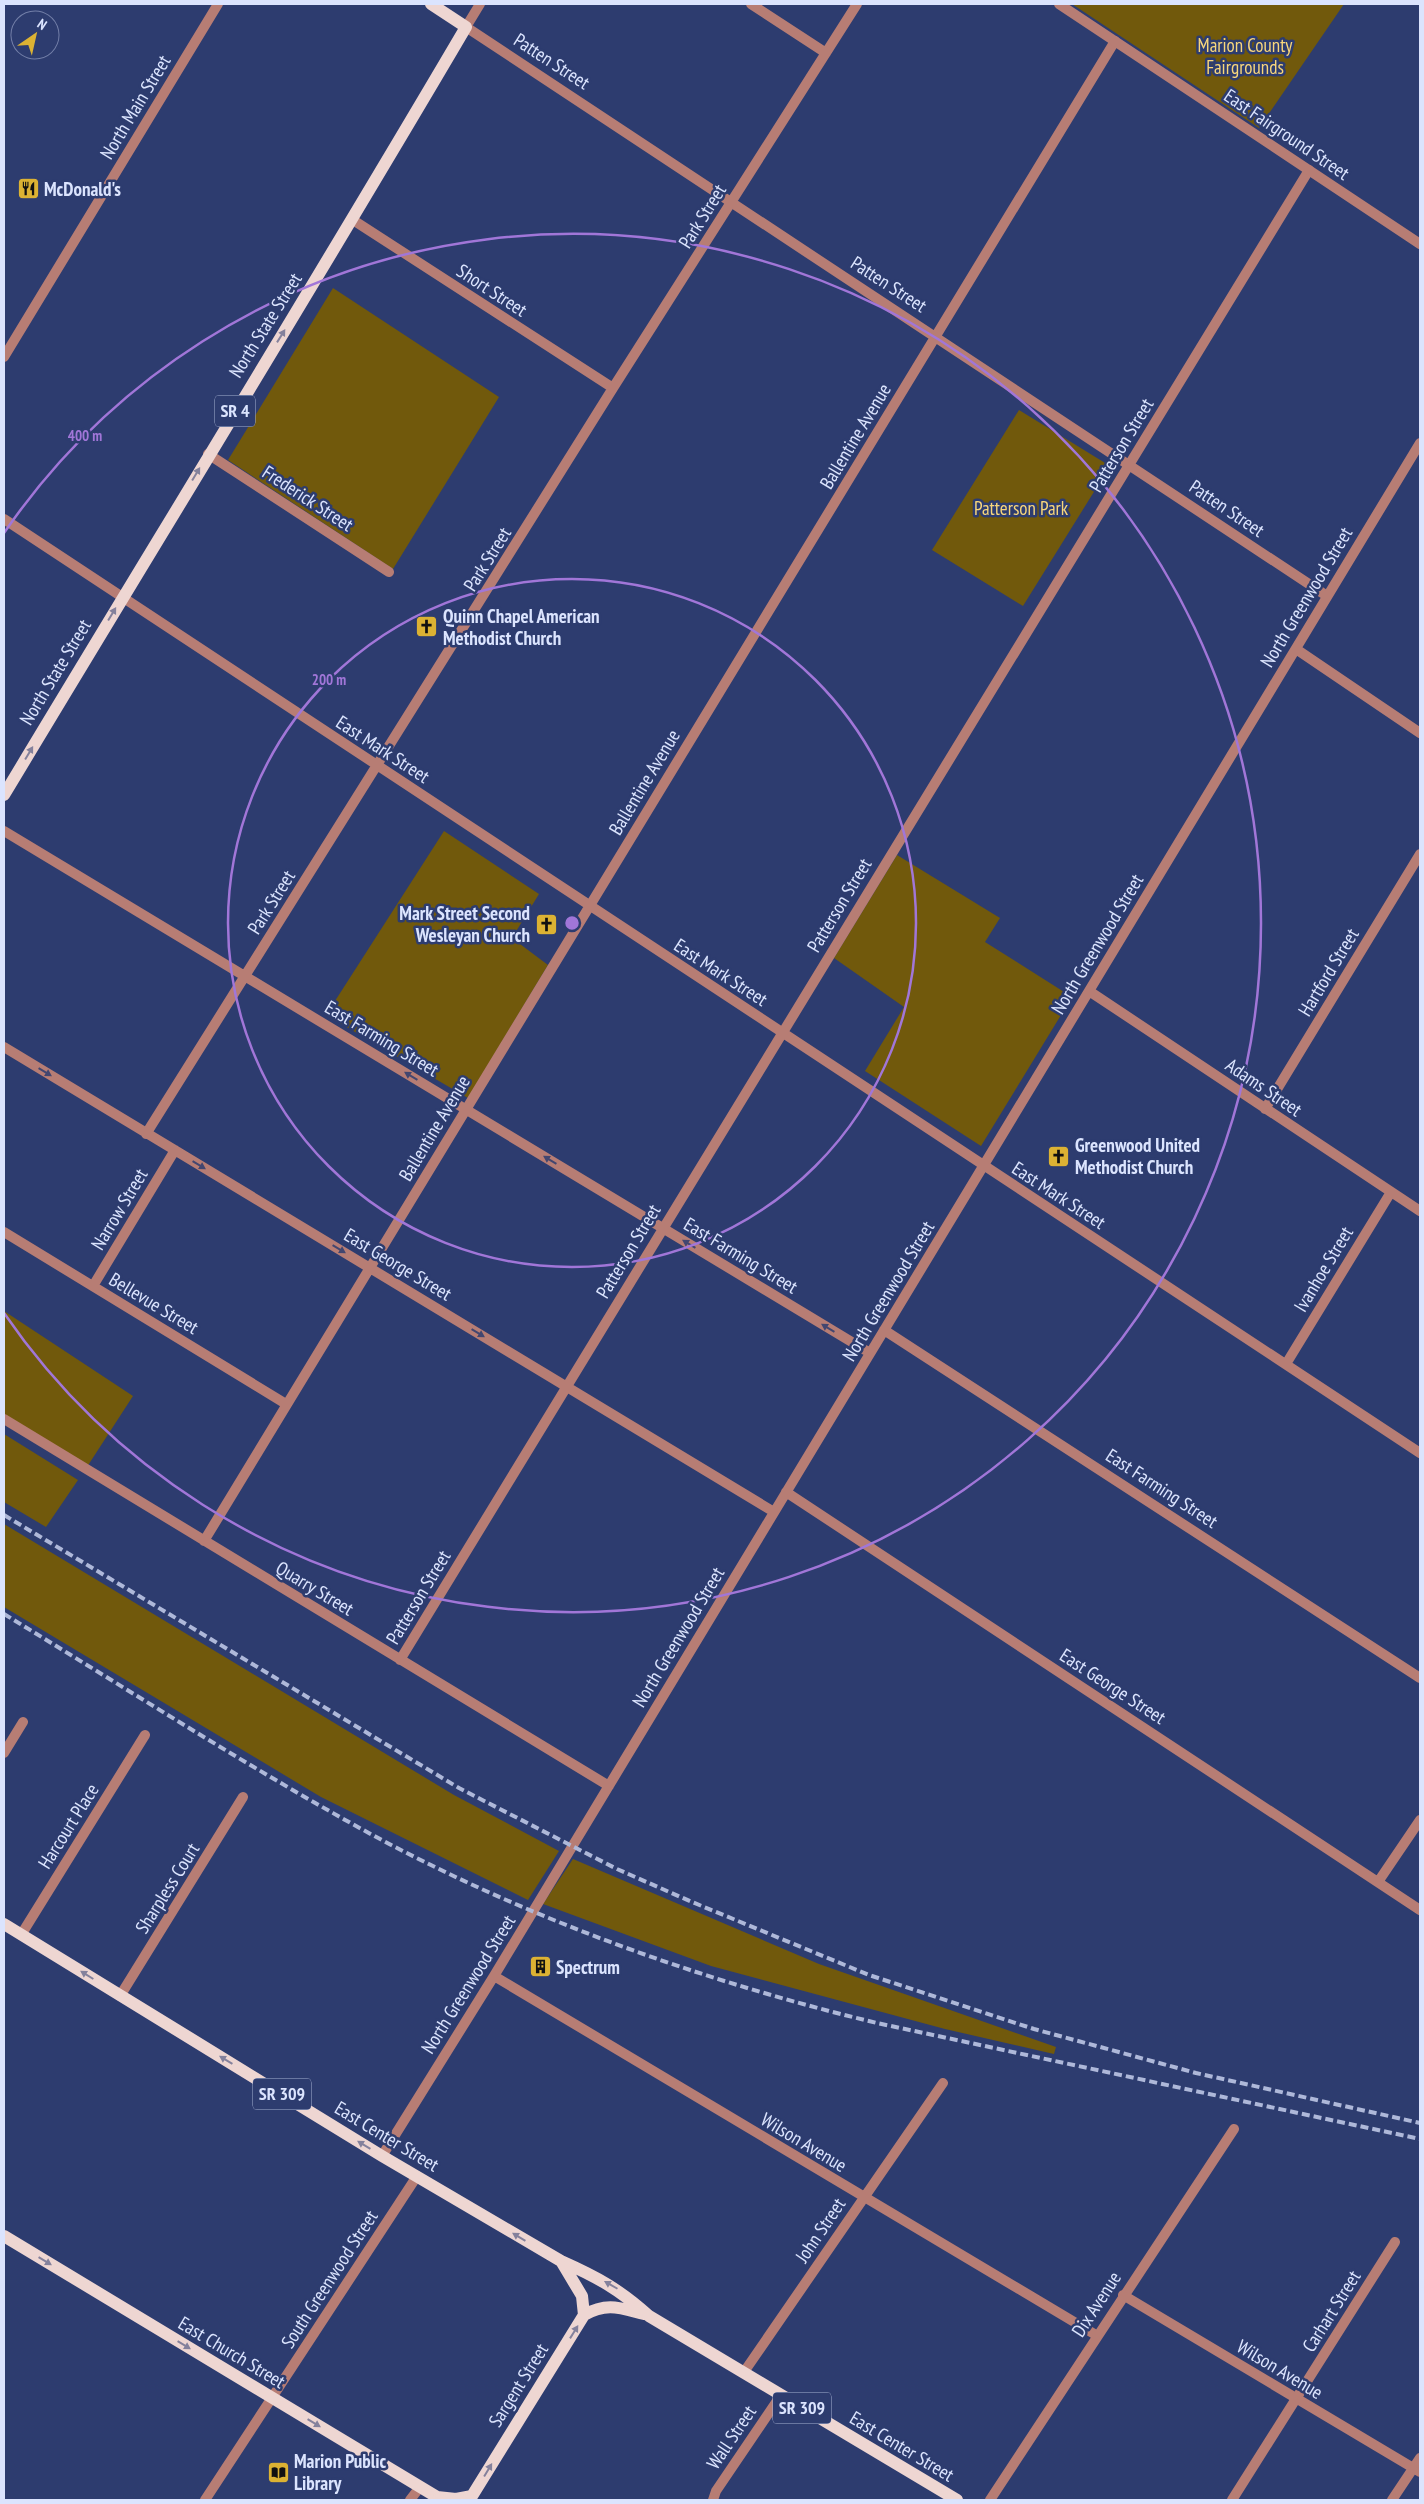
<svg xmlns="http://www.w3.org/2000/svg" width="1424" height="2504" font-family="'PT Sans Narrow',sans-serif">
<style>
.green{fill:#71590c}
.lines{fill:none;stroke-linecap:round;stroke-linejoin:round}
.minor{stroke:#b77d74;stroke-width:10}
.tertiary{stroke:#b77d74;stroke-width:10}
.primary{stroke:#eed6d2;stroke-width:12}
.rail{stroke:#aeb8d9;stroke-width:4;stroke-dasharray:8 4;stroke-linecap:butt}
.oneway{fill:#84819c}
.oneway2{fill:#424670}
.ring{fill:none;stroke:#a176d8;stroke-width:2.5}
.labels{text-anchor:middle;stroke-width:5;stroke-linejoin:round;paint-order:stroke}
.shield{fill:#2d3c6f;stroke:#a7b2d3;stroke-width:1}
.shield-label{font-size:18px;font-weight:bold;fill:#dbe4fe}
.park-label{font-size:19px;fill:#f8d67b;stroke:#2d3c6f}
.street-label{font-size:19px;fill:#dbe4fe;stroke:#2d3c6f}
.poi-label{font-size:19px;font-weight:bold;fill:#dbe4fe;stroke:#2d3c6f;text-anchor:start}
.centre{fill:#a176d8;stroke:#2d3c6f;stroke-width:2.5}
.ring-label{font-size:15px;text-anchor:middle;font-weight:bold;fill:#a176d8;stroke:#2d3c6f;stroke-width:5;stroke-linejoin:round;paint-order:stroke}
</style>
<rect width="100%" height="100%" fill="#2d3c6f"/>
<path class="green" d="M1072 4H1344L1259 128Z
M333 288 499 397 393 569 228 460Z
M1019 410 1110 466 1023 606 932 550Z
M444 831 539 894 512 938 548 965 468 1098 326 1015Z
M897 855 1000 918 985 942 1072 997 981 1146 865 1071 904 1007 834 958Z
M4 1311 133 1396 85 1470 4 1419Z
M4 1434 78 1480 46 1527 4 1502Z
M4 1524 454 1795 559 1851 528 1900 321 1797 4 1607Z
M573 1859 819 1964 1056 2047 1054 2054 945 2029 711 1966 543 1904Z"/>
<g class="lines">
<path class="minor" d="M480 4 466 27 1327 596
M751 4 826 53
M353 220 613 388
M208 454 389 572
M4 519 1420 1453
M1296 649 1420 733
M4 831 870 1353
M1089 991 1420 1211
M4 1047 774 1512
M1265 1109 1420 854
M146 1134 613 388 857 4
M4 1232 286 1404
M93 1286 175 1150
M884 1330 1420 1678
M1286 1364 1391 1192
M4 1419 609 1786
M786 1492 1420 1910
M204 1541 1115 41
M400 1660 1309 170
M4 1753 23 1722
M1378 1882 1420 1820
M21 1935 145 1735
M494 1976 1096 2335
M120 1996 243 1797
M382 2156 494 1976 1420 443
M1123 2295 1420 2472
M744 2372 943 2083
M205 2500 417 2176
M410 2500 420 2487
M713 2500 716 2491 781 2395
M990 2500 1234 2129
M1232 2500 1395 2242
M1392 2500 1420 2458"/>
<path class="tertiary" d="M1059 4 1420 244
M4 357 218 4"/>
<path class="primary" d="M4 795C158 539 315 284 466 27L431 4
M4 1924 382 2156 561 2261C597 2277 619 2289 649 2316L957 2500
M4 2236 437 2497 456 2499 472 2496 584 2315 582 2296 561 2261
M584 2315C607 2302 620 2308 644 2314"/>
<path class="rail" d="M4 1515 459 1788 617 1869 692 1902 869 1975 1034 2029 1196 2073 1420 2123
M4 1614C124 1687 243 1764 367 1832 525 1918 702 1981 877 2023L1420 2139"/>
</g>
<defs><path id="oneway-solid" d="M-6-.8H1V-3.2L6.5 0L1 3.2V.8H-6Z" transform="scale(1.25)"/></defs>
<g class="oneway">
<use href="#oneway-solid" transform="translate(281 336) rotate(-58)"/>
<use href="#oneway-solid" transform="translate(196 474) rotate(-59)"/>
<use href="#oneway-solid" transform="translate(112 614) rotate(-59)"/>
<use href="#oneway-solid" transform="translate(29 753) rotate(-59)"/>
<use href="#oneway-solid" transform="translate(87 1975) rotate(-148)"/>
<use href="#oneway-solid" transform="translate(226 2060) rotate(-149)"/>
<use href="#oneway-solid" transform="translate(364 2145) rotate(-149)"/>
<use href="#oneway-solid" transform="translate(519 2237) rotate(-149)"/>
<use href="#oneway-solid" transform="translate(45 2261) rotate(31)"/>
<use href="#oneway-solid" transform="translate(611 2285) rotate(-150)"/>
<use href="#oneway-solid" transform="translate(574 2332) rotate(-58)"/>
<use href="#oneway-solid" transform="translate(184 2345) rotate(31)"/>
<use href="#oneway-solid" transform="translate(314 2423) rotate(31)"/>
<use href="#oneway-solid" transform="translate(488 2470) rotate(-59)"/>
</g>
<g class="oneway2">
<use href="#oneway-solid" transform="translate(45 1072) rotate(31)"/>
<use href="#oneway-solid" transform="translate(411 1076) rotate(-149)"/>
<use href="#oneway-solid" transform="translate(550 1160) rotate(-149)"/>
<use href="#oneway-solid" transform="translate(199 1165) rotate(31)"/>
<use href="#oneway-solid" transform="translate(689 1244) rotate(-149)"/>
<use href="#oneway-solid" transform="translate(339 1249) rotate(31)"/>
<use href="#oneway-solid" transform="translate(828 1328) rotate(-149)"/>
<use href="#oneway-solid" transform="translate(478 1333) rotate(31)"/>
</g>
<g class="ring">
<circle cx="572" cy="923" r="344"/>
<path d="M4 533A689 689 0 1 1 4 1313"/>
</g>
<defs>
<symbol id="restaurant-square" viewBox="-11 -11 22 22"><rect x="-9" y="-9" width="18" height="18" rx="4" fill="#dcb233" stroke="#2d3c6f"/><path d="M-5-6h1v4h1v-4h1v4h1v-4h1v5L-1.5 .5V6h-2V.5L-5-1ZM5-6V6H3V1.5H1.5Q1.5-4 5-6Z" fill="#111"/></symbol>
<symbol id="church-square" viewBox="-11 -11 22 22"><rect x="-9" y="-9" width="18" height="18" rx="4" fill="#dcb233" stroke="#2d3c6f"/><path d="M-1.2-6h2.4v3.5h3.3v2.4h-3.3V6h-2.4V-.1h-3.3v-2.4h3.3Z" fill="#111"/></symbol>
<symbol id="building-square" viewBox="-11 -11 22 22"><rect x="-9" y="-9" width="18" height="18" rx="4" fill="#dcb233" stroke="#2d3c6f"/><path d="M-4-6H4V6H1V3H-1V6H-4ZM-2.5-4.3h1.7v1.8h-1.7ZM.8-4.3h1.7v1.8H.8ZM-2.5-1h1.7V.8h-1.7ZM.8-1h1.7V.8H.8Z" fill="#111"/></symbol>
<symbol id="library-square" viewBox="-11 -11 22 22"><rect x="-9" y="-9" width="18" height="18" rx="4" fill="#dcb233" stroke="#2d3c6f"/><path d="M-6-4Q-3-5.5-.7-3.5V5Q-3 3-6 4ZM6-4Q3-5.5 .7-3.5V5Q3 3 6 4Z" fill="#111"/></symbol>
</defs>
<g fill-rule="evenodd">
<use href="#restaurant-square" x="16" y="176" width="25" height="25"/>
<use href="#church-square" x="414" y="614" width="25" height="25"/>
<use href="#church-square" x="534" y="912" width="25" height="25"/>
<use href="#church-square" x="1046" y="1144" width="25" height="25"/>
<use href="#building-square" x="528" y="1954" width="25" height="25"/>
<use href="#library-square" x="266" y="2460" width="25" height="25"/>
</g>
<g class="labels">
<g class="shield">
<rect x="215" y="395.5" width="40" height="31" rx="4"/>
<rect x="253" y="2078.5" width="58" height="31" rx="4"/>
<rect x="773" y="2392.5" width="58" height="31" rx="4"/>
</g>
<g class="shield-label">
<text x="235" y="417">SR 4</text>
<text x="282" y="2100">SR 309</text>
<text x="802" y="2414">SR 309</text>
</g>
<g class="park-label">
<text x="1245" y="52">Marion County<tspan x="1245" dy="22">Fairgrounds</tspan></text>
<text x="1021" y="515">Patterson Park</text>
</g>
<g class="street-label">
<text transform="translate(552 61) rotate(33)" y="7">Patten Street</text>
<text transform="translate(135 107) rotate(-59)" y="7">North Main Street</text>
<text transform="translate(1287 134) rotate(34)" y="7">East Fairground Street</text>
<text transform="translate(702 216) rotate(-58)" y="7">Park Street</text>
<text transform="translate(889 284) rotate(33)" y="7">Patten Street</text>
<text transform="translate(492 290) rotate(33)" y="7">Short Street</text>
<text transform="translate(265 325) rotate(-58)" y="7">North State Street</text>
<text transform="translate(855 436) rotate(-59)" y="7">Ballentine Avenue</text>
<text transform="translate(1121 445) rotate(-59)" y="7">Patterson Street</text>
<text transform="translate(308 498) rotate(33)" y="7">Frederick Street</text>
<text transform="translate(1227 508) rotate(34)" y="7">Patten Street</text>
<text transform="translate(487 559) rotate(-58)" y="7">Park Street</text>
<text transform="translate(1306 597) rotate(-59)" y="7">North Greenwood Street</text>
<text transform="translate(55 672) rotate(-59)" y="7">North State Street</text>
<text transform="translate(383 749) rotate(33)" y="7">East Mark Street</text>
<text transform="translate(644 782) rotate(-59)" y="7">Ballentine Avenue</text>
<text transform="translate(271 902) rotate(-58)" y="7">Park Street</text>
<text transform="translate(839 905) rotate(-59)" y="7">Patterson Street</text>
<text transform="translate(1097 944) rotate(-59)" y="7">North Greenwood Street</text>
<text transform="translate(721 972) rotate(33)" y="7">East Mark Street</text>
<text transform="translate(1328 972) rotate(-59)" y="7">Hartford Street</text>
<text transform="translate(382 1038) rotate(31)" y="7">East Farming Street</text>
<text transform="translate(1264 1087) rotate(34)" y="7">Adams Street</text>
<text transform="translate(434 1128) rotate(-59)" y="7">Ballentine Avenue</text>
<text transform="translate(1059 1195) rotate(33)" y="7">East Mark Street</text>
<text transform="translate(119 1209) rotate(-59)" y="7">Narrow Street</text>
<text transform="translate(628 1251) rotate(-59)" y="7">Patterson Street</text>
<text transform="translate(741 1255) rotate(31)" y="7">East Farming Street</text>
<text transform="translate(398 1264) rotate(31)" y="7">East George Street</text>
<text transform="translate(1323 1269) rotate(-59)" y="7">Ivanhoe Street</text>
<text transform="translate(888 1291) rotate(-59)" y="7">North Greenwood Street</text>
<text transform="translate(154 1303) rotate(31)" y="7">Bellevue Street</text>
<text transform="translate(1162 1488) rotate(33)" y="7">East Farming Street</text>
<text transform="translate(315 1588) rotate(31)" y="7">Quarry Street</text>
<text transform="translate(418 1597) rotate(-59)" y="7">Patterson Street</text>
<text transform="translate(678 1637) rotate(-59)" y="7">North Greenwood Street</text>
<text transform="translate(1113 1686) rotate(33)" y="7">East George Street</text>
<text transform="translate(68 1826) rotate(-58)" y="7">Harcourt Place</text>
<text transform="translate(167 1888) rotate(-58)" y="7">Sharpless Court</text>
<text transform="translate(468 1984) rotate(-58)" y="7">North Greenwood Street</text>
<text transform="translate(387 2136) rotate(31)" y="7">East Center Street</text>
<text transform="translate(804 2142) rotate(31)" y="7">Wilson Avenue</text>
<text transform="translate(820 2230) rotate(-56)" y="7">John Street</text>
<text transform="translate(329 2279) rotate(-57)" y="7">South Greenwood Street</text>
<text transform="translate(1096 2304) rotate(-57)" y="7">Dix Avenue</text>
<text transform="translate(1331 2311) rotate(-58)" y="7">Carhart Street</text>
<text transform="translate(232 2352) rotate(31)" y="7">East Church Street</text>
<text transform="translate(1280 2369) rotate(31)" y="7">Wilson Avenue</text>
<text transform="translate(518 2385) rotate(-58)" y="7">Sargent Street</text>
<text transform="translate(731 2437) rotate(-56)" y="7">Wall Street</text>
<text transform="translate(902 2446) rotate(31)" y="7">East Center Street</text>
</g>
<g class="poi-label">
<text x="44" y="196">McDonald's</text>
<text x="443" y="623">Quinn Chapel American<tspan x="443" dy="22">Methodist Church</tspan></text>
<text x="530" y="920" text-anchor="end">Mark Street Second<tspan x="530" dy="22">Wesleyan Church</tspan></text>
<text x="1075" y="1152">Greenwood United<tspan x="1075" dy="22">Methodist Church</tspan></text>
<text x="556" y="1974">Spectrum</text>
<text x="294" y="2468">Marion Public<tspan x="294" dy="22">Library</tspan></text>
</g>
</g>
<circle cx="572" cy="923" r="8" class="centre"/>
<g class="ring-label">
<text x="85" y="441">400 m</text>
<text x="329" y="685">200 m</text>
</g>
<rect width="1424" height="2504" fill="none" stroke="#dbe4fe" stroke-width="10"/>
<g transform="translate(35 35) rotate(34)"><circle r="24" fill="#2d3c6f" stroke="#737fa8"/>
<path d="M0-4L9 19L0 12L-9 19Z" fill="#dcb233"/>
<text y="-8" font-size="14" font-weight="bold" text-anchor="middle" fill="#dbe4fe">N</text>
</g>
</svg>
